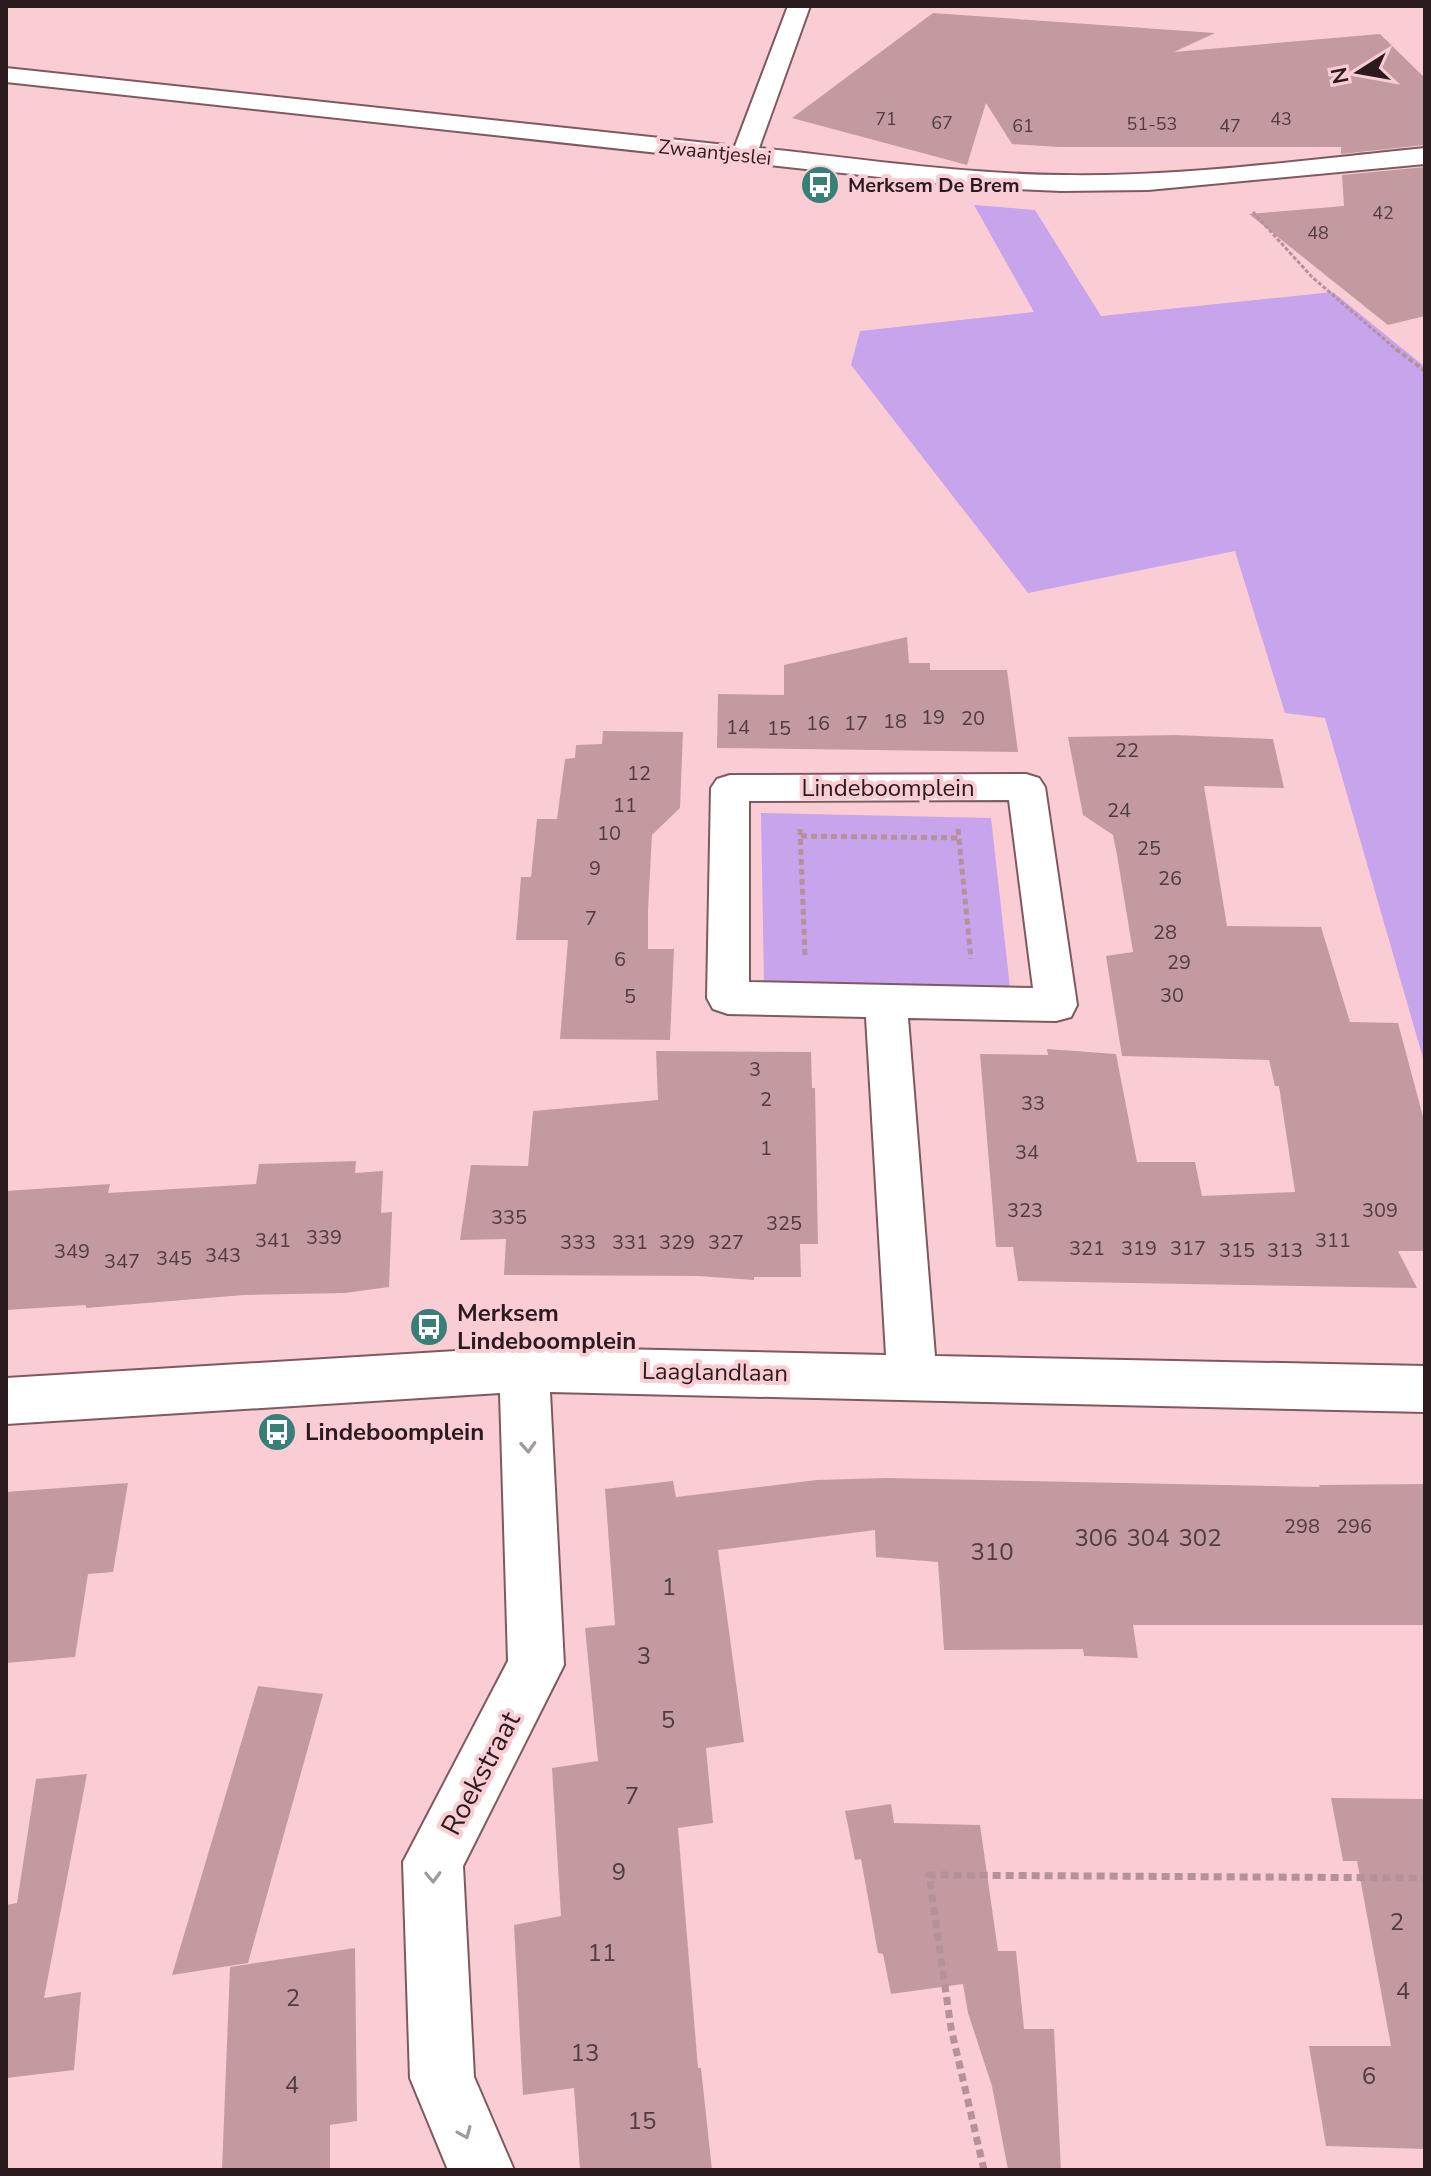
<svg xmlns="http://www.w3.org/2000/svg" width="1431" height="2176" font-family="'Nunito Sans',sans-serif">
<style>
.green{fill:#c7a4ec}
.building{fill:#c49aa1}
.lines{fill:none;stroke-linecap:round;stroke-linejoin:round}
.minor-casing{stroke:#7f5960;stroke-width:4}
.path-far3{stroke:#b59298;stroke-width:3;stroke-dasharray:4 2;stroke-linecap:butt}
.path-far2{stroke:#b59298;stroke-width:4;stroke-dasharray:5 3;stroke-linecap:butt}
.path-far1{stroke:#b59298;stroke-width:5;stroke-dasharray:6 4;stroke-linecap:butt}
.path{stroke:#b59298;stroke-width:7;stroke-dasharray:8 5;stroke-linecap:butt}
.minor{fill:#fff;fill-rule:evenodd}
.oneway{stroke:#a0989a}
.labels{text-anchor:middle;stroke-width:8;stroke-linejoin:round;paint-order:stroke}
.far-number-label{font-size:18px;fill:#513b3f}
.far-street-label{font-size:20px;fill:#2b1b1e;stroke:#facdd5}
.far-poi-label{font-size:20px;font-weight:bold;fill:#2b1b1e;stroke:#facdd5;text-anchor:start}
.number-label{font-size:20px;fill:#513b3f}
.street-label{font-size:24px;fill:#2b1b1e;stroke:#facdd5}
.poi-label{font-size:24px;font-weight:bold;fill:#2b1b1e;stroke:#facdd5;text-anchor:start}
.near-number-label{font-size:24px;fill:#513b3f}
.near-street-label{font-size:28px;fill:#2b1b1e;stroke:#facdd5}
</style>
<rect width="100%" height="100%" fill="#facdd5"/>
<path class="green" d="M974 205 1035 210 1101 316 1333 292 1425 367V1065L1325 718 1285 713 1235 551 1028 593 851 365 860 331 1034 312Z
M761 813 991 818 1010 988 764 984Z"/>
<path class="building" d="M933 13 1215 33 1174 52 1380 34 1425 78V145L1341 154V147H1058L1012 144 986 103 967 165 792 118Z
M1425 167V316L1388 325 1249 214 1344 206 1342 175Z
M907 637 909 663H930V670H1007L1018 752 717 748 718 694 784 695V665Z
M603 731 683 732 680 808 652 835 648 910V949H674L670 1040 560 1039 568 940H516L521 877H531L537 819H557L565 759 575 758 576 745 602 744Z
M1176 735 1273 739 1284 788 1204 786 1227 926 1321 927 1350 1022 1398 1023 1425 1124V1251H1398L1417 1288 1018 1281 1013 1247H996L980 1054 1048 1055 1047 1049 1116 1054 1137 1162H1195L1202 1196 1295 1192 1279 1086H1275L1269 1060 1122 1056 1106 956 1133 952 1117 855 1113 835 1083 815 1068 737Z
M656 1051 811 1052 812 1088H815L818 1244H800L801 1277H754V1280L698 1276 504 1275 506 1239 460 1240 471 1165 528 1166 533 1111 658 1100Z
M356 1161 355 1173 383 1171 381 1213 392 1212 389 1287 345 1293 244 1295 86 1308V1305L6 1310V1191L110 1184 108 1193 256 1184 259 1164Z
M886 1478 1320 1487 1319 1485 1425 1484V1625H1133L1138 1658 1084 1656 1083 1649 944 1650 938 1562 876 1557 875 1530 718 1550 744 1742 706 1748 713 1823 678 1828 698 2068H701L712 2170H580L574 2088 523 2095 514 1925 561 1916 552 1768 598 1761 585 1628 615 1625 605 1489 673 1481 676 1497 817 1480Z
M128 1483 113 1572 88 1574 75 1657 6 1663V1492Z
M258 1686 323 1694 248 1963 172 1975Z
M87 1774 44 1998 81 1992 74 2070 6 2078V1905L17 1903 36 1779Z
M1331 1798 1425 1799V2149L1326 2146 1309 2046H1391L1357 1861H1343Z
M891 1804 894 1823 980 1825 998 1951H1016L1024 2029H1054L1061 2170H1008L992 2086 968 2013 963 1984 891 1994 883 1954 878 1953 861 1859 855 1860 845 1811Z
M355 1948 357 2121 330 2125V2170H222L230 1967Z"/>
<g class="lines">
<defs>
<path id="minor" d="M788 6H810L759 148C860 159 961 174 1062 175 1183 177 1304 160 1425 148V164L1148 190 1061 191 971 187 6 82V68L735 146Z
M1026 774 1039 778 1045 787 1077 1005 1071 1017 1056 1021 908 1018 935 1356 1425 1366V1412L550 1392 564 1665 463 1866 474 2077 514 2170H448L410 2078 403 1862 508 1661 500 1393 6 1424V1378L524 1347 886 1355 866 1017 728 1014 713 1009 707 998 711 788 717 779 730 775ZM1009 800 1033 988 749 982V801Z"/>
</defs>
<use href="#minor" class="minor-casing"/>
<path class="path-far3" d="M1253 212 1312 277 1398 351"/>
<path class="path-far2" d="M1396 349 1425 371"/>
<path class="path-far1" d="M800 829 805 955
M958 829 971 959
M801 836 959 838"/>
<path class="path" d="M984 2170 951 2028 929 1875 1425 1878"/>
<use href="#minor" class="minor"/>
</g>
<defs><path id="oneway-chevron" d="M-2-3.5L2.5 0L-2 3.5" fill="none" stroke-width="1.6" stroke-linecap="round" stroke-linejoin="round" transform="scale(2)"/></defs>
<g class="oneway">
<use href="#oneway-chevron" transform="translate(528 1447) rotate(87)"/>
<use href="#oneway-chevron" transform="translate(433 1877) rotate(88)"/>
<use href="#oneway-chevron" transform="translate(465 2133) rotate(67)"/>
</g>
<defs>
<symbol id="bus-disc" viewBox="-11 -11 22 22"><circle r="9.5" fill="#387f78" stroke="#facdd5"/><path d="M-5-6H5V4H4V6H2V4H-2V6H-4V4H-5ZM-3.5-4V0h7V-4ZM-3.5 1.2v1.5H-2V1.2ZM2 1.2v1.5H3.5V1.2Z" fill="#fff"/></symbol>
</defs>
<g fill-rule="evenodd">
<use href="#bus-disc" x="798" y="163" width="44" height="44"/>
<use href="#bus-disc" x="407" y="1305" width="44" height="44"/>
<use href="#bus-disc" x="255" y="1410" width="44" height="44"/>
</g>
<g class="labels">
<g class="far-number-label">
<text x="886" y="125">71</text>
<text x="1281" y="125">43</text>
<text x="942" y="129">67</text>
<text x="1152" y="130">51-53</text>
<text x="1023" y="132">61</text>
<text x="1230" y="132">47</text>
<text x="1383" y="219">42</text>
<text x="1318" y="239">48</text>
</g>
<g class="far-street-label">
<text transform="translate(715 152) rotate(6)" y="7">Zwaantjeslei</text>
</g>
<g class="far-poi-label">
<text x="848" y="192">Merksem De Brem</text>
</g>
<g class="number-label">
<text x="933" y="724">19</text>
<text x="973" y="725">20</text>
<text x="895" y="728">18</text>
<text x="818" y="730">16</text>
<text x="856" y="730">17</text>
<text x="738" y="734">14</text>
<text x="779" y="735">15</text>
<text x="1127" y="757">22</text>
<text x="639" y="780">12</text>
<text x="625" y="812">11</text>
<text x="1119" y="817">24</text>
<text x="609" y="840">10</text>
<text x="1149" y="855">25</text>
<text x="595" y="875">9</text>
<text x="1170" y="885">26</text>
<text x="591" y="925">7</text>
<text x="1165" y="939">28</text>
<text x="620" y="966">6</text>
<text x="1179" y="969">29</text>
<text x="1172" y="1002">30</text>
<text x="630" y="1003">5</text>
<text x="755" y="1076">3</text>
<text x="766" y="1106">2</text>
<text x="1033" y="1110">33</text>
<text x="766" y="1155">1</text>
<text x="1027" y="1159">34</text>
<text x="1025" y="1217">323</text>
<text x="1380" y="1217">309</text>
<text x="509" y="1224">335</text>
<text x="784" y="1230">325</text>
<text x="324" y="1244">339</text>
<text x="273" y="1247">341</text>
<text x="1333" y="1247">311</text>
<text x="578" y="1249">333</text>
<text x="630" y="1249">331</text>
<text x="677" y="1249">329</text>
<text x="726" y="1249">327</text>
<text x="1087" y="1255">321</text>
<text x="1139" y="1255">319</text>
<text x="1188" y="1255">317</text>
<text x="1237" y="1257">315</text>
<text x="1285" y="1257">313</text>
<text x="72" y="1258">349</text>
<text x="223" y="1262">343</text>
<text x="174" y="1265">345</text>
<text x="122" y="1268">347</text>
<text x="1302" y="1533">298</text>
<text x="1354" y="1533">296</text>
</g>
<g class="street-label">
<text x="888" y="796">Lindeboomplein</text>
<text transform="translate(715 1372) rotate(1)" y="8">Laaglandlaan</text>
</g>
<g class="poi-label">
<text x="457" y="1321">Merksem<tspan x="457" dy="28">Lindeboomplein</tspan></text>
<text x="305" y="1440">Lindeboomplein</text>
</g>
<g class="near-number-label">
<text x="1096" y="1546">306</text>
<text x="1148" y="1546">304</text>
<text x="1200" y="1546">302</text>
<text x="992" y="1560">310</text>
<text x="669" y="1595">1</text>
<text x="644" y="1664">3</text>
<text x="668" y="1728">5</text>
<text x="632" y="1804">7</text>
<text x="619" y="1880">9</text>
<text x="1397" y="1930">2</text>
<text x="602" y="1961">11</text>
<text x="1403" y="1999">4</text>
<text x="293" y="2006">2</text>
<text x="585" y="2061">13</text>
<text x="1369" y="2084">6</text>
<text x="292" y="2093">4</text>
<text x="642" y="2129">15</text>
</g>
<g class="near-street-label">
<text transform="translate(480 1773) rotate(-62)" y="10">Roekstraat</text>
</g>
</g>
<rect width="1431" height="2176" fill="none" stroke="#2b1b1e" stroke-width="16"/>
<g transform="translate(1359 72) rotate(259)" stroke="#facdd5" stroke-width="6" paint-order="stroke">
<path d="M0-6L14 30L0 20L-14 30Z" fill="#2b1b1e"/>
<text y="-12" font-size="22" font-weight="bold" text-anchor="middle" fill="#2b1b1e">N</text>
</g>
</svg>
